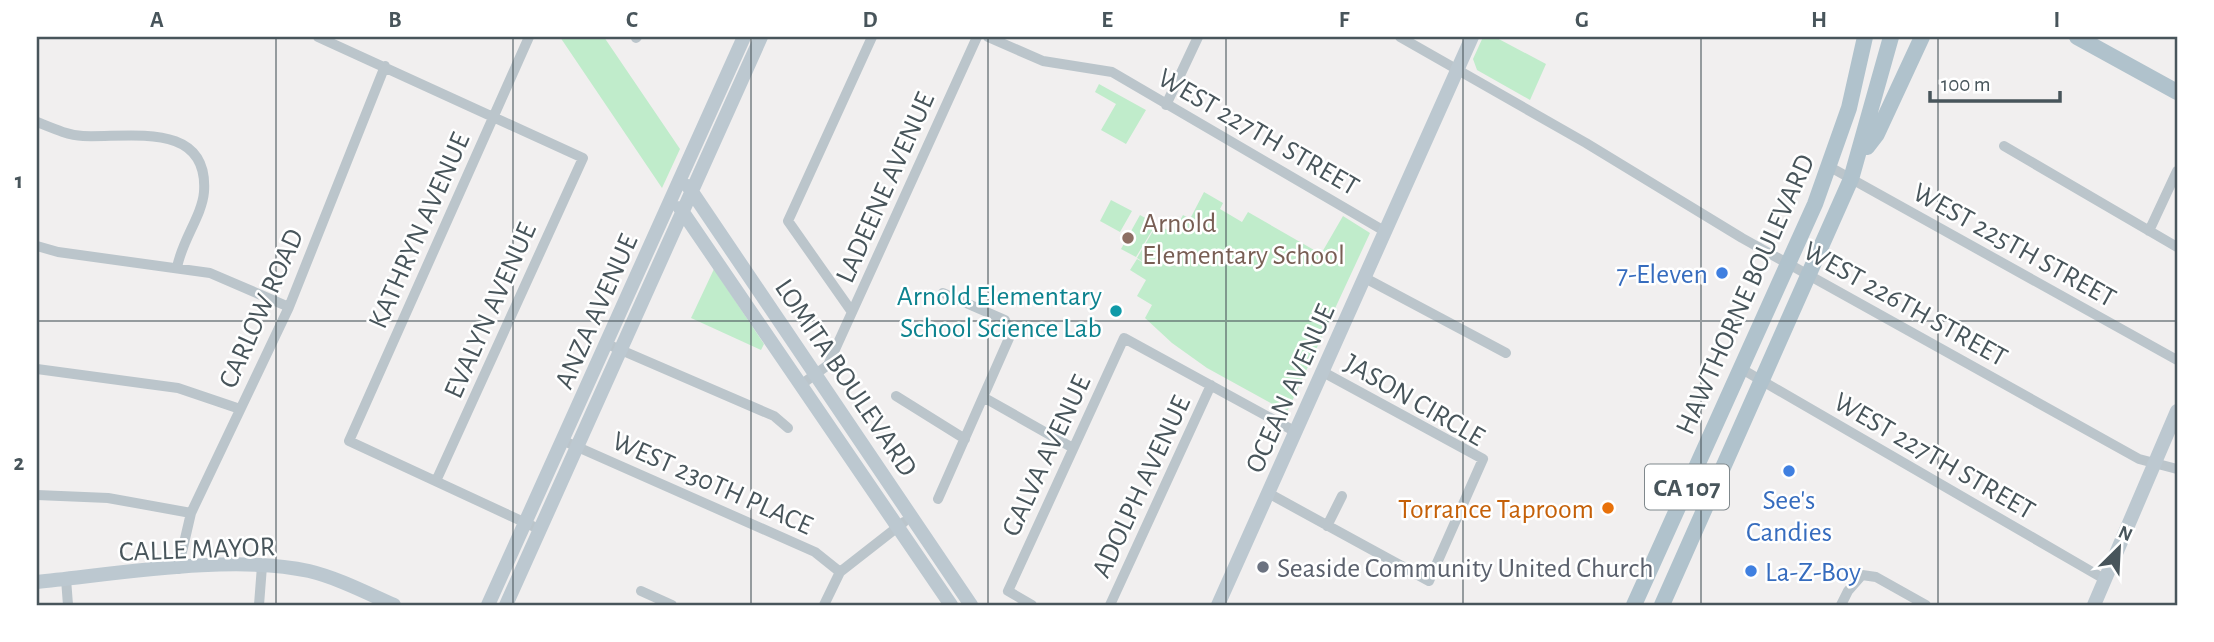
<svg xmlns="http://www.w3.org/2000/svg" width="2214" height="642" font-family="'Alegreya Sans',sans-serif">
<style>
.green{fill:#c0eccb}
.lines{fill:none;stroke-linecap:round;stroke-linejoin:round}
.street{stroke:#bbc5cb;stroke-width:10}
.secondary{stroke:#bcc8d0;stroke-width:14}
.primary{stroke:#b0c2cc;stroke-width:16}
.grid{fill:none;stroke:#48555b;stroke-width:2;stroke-opacity:0.55}
.education-dot{fill:#8d6e63;stroke:#fff;stroke-width:2.5}
.shop-dot{fill:#3f7fe0;stroke:#fff;stroke-width:2.5}
.culture-dot{fill:#0f9aa8;stroke:#fff;stroke-width:2.5}
.food-dot{fill:#e8710a;stroke:#fff;stroke-width:2.5}
.worship-dot{fill:#6b7280;stroke:#fff;stroke-width:2.5}
.labels{text-anchor:middle;stroke-width:5;stroke-linejoin:round;paint-order:stroke}
.shield{fill:#fff;stroke:#7f888c;stroke-width:2}
.shield-label{font-size:26px;font-weight:bold;fill:#48555b}
.street-label{font-size:28px;fill:#48555b;stroke:#fff}
.education-label{font-size:28px;fill:#785e54;stroke:#fff;text-anchor:start}
.shop-label{font-size:28px;fill:#366cbe;stroke:#fff;text-anchor:end}
.culture-label{font-size:28px;fill:#0d838f;stroke:#fff;text-anchor:end}
.food-label{font-size:28px;fill:#c56008;stroke:#fff;text-anchor:end}
.worship-label{font-size:28px;fill:#5b616d;stroke:#fff;text-anchor:start}
.neatline{fill:none;stroke:#48555b;stroke-width:2.5}
.grid-label{font-size:23px;text-anchor:middle;font-weight:bold;fill:#48555b}
</style>
<rect width="100%" height="100%" fill="#f1efef"/>
<path class="green" d="M560 37H604L680 149 662 188Z
M1483 37H1495L1546 64 1530 100 1477 70 1473 59Z
M1099 84 1146 110 1126 144 1101 130 1116 104 1095 92Z
M1204 192 1223 203 1220 209 1242 222 1248 212 1321 254 1343 216 1370 233 1287 412 1207 368 1172 343 1145 318 1152 305 1137 296 1146 280 1130 270 1137 259 1153 268 1137 258 1157 224 1173 233 1183 215 1190 219Z
M1111 200 1132 211 1120 232 1100 221Z
M1140 215 1156 224 1136 257 1121 249Z
M714 269 764 344 761 350 691 318Z"/>
<g class="lines">
<path class="street" d="M318 37 583 158 436 481
M529 37 349 441 541 530
M988 37 1043 61 1112 72 1386 232
M1400 37 1586 143 1742 238 2139 459 2177 469
M636 38 637 37
M1166 105 1198 37
M37 122C52 128 67 135 83 136 129 138 209 120 204 192 202 216 181 242 177 268
M2004 146 2177 247
M1830 167 2177 360
M2149 231 2177 171
M37 246 58 252 210 273 289 307
M1365 278 1506 353
M852 312 788 221 872 37
M607 344 774 416 788 428
M1740 368 2106 580
M37 369 178 388 240 409
M802 384 828 365 977 37
M896 396 965 439
M983 397 1073 448
M564 441 815 552 840 572
M1268 493 1429 581 1483 459 1323 372
M37 495 108 498 191 513
M938 499 1010 336 1005 320 943 293
M1327 526 1342 496
M178 569 191 513 289 307 385 66
M66 579 68 605
M641 591 672 605
M259 605 262 566
M824 605 840 572 904 522
M1032 605 1008 591 1124 338 1296 432
M1110 605 1211 385
M1841 605 1848 591 1862 575 1876 577 1926 605"/>
<path class="secondary" d="M688 186 971 605
M680 208 951 605
M37 582C116 574 233 554 309 571 338 578 367 593 394 605
M488 605 744 37
M506 605 761 37
M1218 605 1472 37
M2094 605 2177 411"/>
<path class="primary" d="M2077 37 2177 92
M1867 147 1877 134 1922 37
M1634 605 1815 204 1849 108 1865 37
M1662 605 1851 179 1891 37"/>
</g>
<path class="grid" d="M276 37V605M513 37V605M751 37V605M988 37V605M1226 37V605M1463 37V605M1701 37V605M1938 37V605M37 321H2177"/>
<circle class="education-dot" cx="1128" cy="238" r="7"/>
<g class="shop-dot">
<circle cx="1722" cy="273" r="7"/>
<circle cx="1789" cy="471" r="7"/>
<circle cx="1751" cy="571" r="7"/>
</g>
<circle class="culture-dot" cx="1116" cy="311" r="7"/>
<circle class="food-dot" cx="1608" cy="508" r="7"/>
<circle class="worship-dot" cx="1263" cy="567" r="7"/>
<g class="labels">
<rect class="shield" x="1645" y="464.5" width="84" height="45" rx="5"/>
<g class="shield-label">
<text x="1687" y="496">CA 107</text>
</g>
<g class="street-label">
<text transform="translate(1259 131) rotate(30)" y="10">WEST 227TH STREET</text>
<text transform="translate(884 187) rotate(-66)" y="10">LADEENE AVENUE</text>
<text transform="translate(418 230) rotate(-66)" y="10">KATHRYN AVENUE</text>
<text transform="translate(2015 244) rotate(29)" y="10">WEST 225TH STREET</text>
<text transform="translate(1744 294) rotate(-66)" y="10">HAWTHORNE BOULEVARD</text>
<text transform="translate(1906 303) rotate(29)" y="10">WEST 226TH STREET</text>
<text transform="translate(260 308) rotate(-66)" y="10">CARLOW ROAD</text>
<text transform="translate(489 310) rotate(-66)" y="10">EVALYN AVENUE</text>
<text transform="translate(595 311) rotate(-66)" y="10">ANZA AVENUE</text>
<text transform="translate(847 377) rotate(56)" y="10">LOMITA BOULEVARD</text>
<text transform="translate(1289 388) rotate(-66)" y="10">OCEAN AVENUE</text>
<text transform="translate(1415 399) rotate(30)" y="10">JASON CIRCLE</text>
<text transform="translate(1045 455) rotate(-65)" y="10">GALVA AVENUE</text>
<text transform="translate(1935 455) rotate(30)" y="10">WEST 227TH STREET</text>
<text transform="translate(713 482) rotate(24)" y="10">WEST 230TH PLACE</text>
<text transform="translate(1140 486) rotate(-65)" y="10">ADOLPH AVENUE</text>
<text transform="translate(197 548) rotate(-2)" y="10">CALLE MAYOR</text>
</g>
<g class="education-label">
<text x="1142" y="232">Arnold<tspan x="1142" dy="32">Elementary School</tspan></text>
</g>
<g class="shop-label">
<text x="1708" y="283">7-Eleven</text>
<text x="1789" y="509" text-anchor="middle">See's<tspan x="1789" dy="32">Candies</tspan></text>
<text x="1765" y="581" text-anchor="start">La-Z-Boy</text>
</g>
<g class="culture-label">
<text x="1102" y="305">Arnold Elementary<tspan x="1102" dy="32">School Science Lab</tspan></text>
</g>
<g class="food-label">
<text x="1594" y="518">Torrance Taproom</text>
</g>
<g class="worship-label">
<text x="1277" y="577">Seaside Community United Church</text>
</g>
</g>
<rect width="2214" height="642" fill="none" stroke="#ffffff" stroke-width="77"/>
<g transform="translate(2119 548) rotate(24)" stroke="#ffffff" stroke-width="5" paint-order="stroke">
<path d="M0-5L12 26L0 18L-12 26Z" fill="#48555b"/>
<text y="-10" font-size="19" font-weight="bold" text-anchor="middle" fill="#48555b">N</text>
</g>
<path d="M1930 91v10h130v-10" fill="none" stroke="#48555b" stroke-width="3.5"/>
<text x="1941" y="91" font-size="21" fill="#48555b" stroke="#ffffff" stroke-width="5" paint-order="stroke">100 m</text>
<rect x="38" y="38" width="2138" height="566" class="neatline"/>
<g class="grid-label">
<text x="157" y="27">A</text>
<text x="395" y="27">B</text>
<text x="632" y="27">C</text>
<text x="870" y="27">D</text>
<text x="1107" y="27">E</text>
<text x="1344" y="27">F</text>
<text x="1582" y="27">G</text>
<text x="1819" y="27">H</text>
<text x="2057" y="27">I</text>
<text x="19" y="188">1</text>
<text x="19" y="470">2</text>
</g>
</svg>
